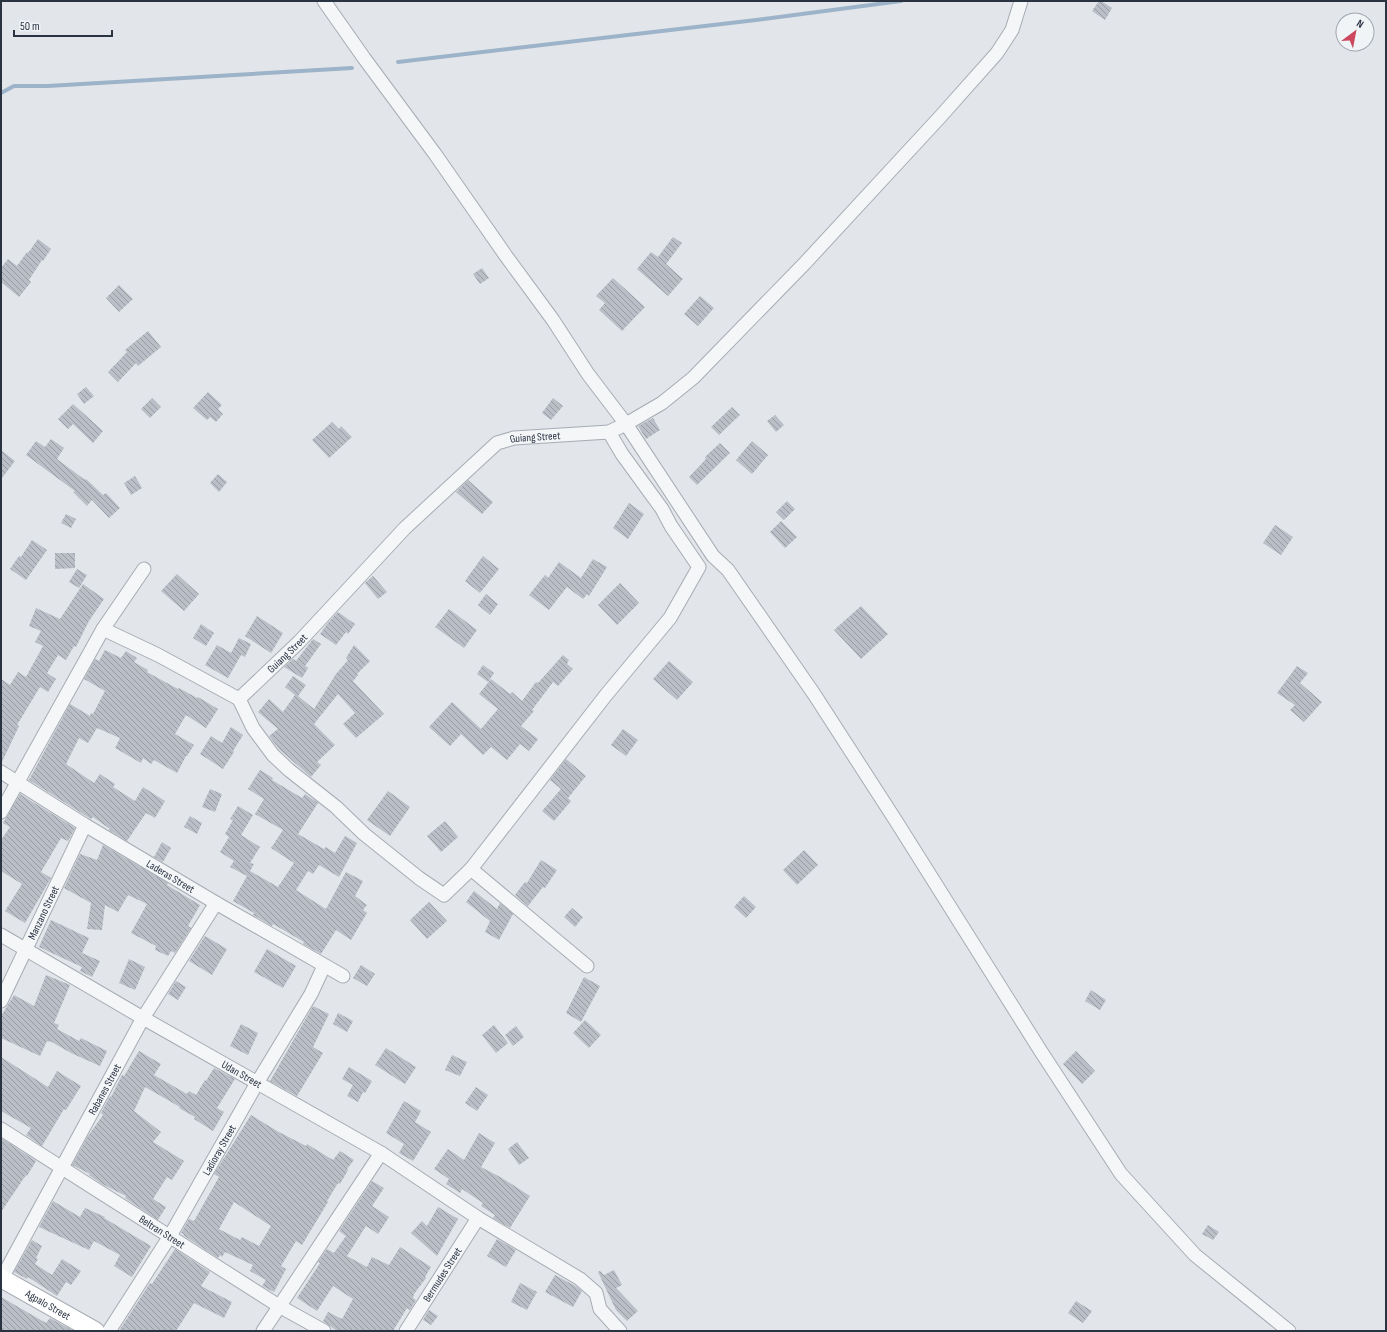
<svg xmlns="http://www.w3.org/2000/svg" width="1387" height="1332" font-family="'Sofia Sans Condensed',sans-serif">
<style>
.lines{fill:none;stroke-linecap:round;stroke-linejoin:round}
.stream{stroke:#9db3c9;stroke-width:4}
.building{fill:url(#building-back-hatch);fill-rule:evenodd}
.street-casing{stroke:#a7acb4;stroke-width:15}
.secondary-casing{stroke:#a7acb4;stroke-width:20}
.street{stroke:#f4f6f8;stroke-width:13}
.secondary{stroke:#fff;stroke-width:18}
.labels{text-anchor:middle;stroke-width:3;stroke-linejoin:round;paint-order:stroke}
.street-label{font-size:11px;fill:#2a3342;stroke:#f1f4f7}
</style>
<defs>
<pattern id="building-back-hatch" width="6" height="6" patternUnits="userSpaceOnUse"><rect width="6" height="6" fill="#b9bec7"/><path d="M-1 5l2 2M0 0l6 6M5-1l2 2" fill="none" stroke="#979ba3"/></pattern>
</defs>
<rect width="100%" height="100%" fill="#e2e5ea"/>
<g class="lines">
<path class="stream" d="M398 62 756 20 901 1
M1 93 14 86H48L352 68"/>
</g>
<path class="building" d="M1099 1H1101L1112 8 1105 20 1092 11Z
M673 237 682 243 666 264 683 279 668 296 637 269 651 252 658 257Z
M38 239 51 249 43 261 42 260 29 280 31 282 19 297 1 282V268L8 259 17 266 27 252 28 253Z
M482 268 489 278 480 284 473 274Z
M613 278 645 307 622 331 599 310 605 303 596 296Z
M119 285 133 299 119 312 106 298Z
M700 296 714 308 698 326 684 314Z
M148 331 161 347 138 366 136 363 118 382 108 372 127 352 125 350Z
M86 387 94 396 84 404 77 394Z
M208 392 222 405 218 409 223 414 216 422 210 417 207 420 193 408Z
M152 398 161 407 150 418 141 409Z
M553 398 563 406 551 420 542 413Z
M73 404 103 431 93 443 73 424 68 429 58 419Z
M732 407 740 415 719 435 711 427Z
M775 415 784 425 776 432 767 421Z
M653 418 660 430 646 439 638 426Z
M332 422 339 429 341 426 352 437 329 458 312 440Z
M51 439 64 448 57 459 85 480 86 479 103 495 106 493 120 508 109 518 92 500 87 506 73 492 75 491 26 455 36 441 45 447Z
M752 441 768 455 752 474 736 460Z
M720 443 730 453 697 485 689 477 706 459 705 457Z
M1 450 15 461 1 479Z
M218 474 227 482 219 492 210 483Z
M135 476 142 488 131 495 124 483Z
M468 480 493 502 482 514 456 492Z
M787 501 795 509 784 520 776 512Z
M629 503 644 514 628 539 613 528Z
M66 514 76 519 71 528 61 523Z
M781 521 797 537 785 548 770 532Z
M1275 525 1293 537 1281 555 1263 543Z
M32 540 47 550 26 580 10 569 19 556 21 557Z
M55 553H75V568L55 569Z
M483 556 499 569 480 593 465 581Z
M593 559 607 567 589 596 587 594 583 599 567 587 549 610 529 595 545 575 548 578 559 562 581 578Z
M77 569 87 575 79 588 69 582Z
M177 574 199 594 184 611 161 591Z
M373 576 387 592 378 599 365 583Z
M620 583 639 603 617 625 598 605Z
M83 584 104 599 89 621 76 647 74 646 66 660 58 655 47 673 56 679 48 692 40 687 17 725 19 726 1 764V679L10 685 18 672 26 677 43 646 35 642 41 631 29 626 36 608 60 619Z
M486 594 498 604 490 615 478 605Z
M861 606 888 634 861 659 834 630Z
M449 609 477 630 464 648 435 627Z
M338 612 355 624 348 634 346 632 336 645 320 634 327 624Z
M257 616 283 633 271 653 245 636Z
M201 624 214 633 206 646 193 638Z
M239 638 251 644 245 657 241 655 228 678 205 665 217 645 231 653Z
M313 639 321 644 305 666 308 668 302 678 284 667 293 659 296 661Z
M354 645 370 661 357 674 358 675 353 681 384 714 356 738 343 724 355 713 338 694 314 724 335 745 317 762 321 765 311 777 280 750 269 736 278 729 258 712 269 699 283 712 295 695 285 687 293 676 306 685 298 696 314 709 336 674 348 660 346 658Z
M105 650 121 658 126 651 137 658 134 662 148 670 147 672 178 689 179 688 197 698 198 697 218 709 206 728 186 715 175 734 194 745 187 756H186L177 773 154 760 151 764 143 758 141 763 115 748 120 738 97 728 88 743 79 738 66 764 94 783 100 774 115 784 113 787 135 801 143 787 165 801 155 818 146 813 127 841 109 830 110 829 93 817 91 819 29 780 70 704 90 716 91 713 93 714 105 691 84 679 95 659 99 661Z
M563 655 569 660 567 664 573 669 558 686 553 682 532 710 534 711 521 726 538 739 529 751 520 744 507 760 491 747 483 755 461 734 450 746 429 727 452 702 481 729 498 709 479 694 491 679 510 694 512 692 522 701 536 682 538 683Z
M669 661 693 682 677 700 653 679Z
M483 665 494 673 488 682 477 674Z
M1297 666 1308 673 1300 683 1322 702 1304 722 1290 710 1295 705 1277 693Z
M231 727 243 735 233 751 234 752 223 769 200 754 211 736 222 743Z
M623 729 638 740 626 756 611 745Z
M566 759 586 776 568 798 571 801 554 821 542 811 561 789 550 780Z
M260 770 273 778 272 780 302 798 305 794 318 803 298 834 324 849 326 847 335 853 345 836 357 843 339 877 319 865 313 874 308 871 296 890 326 909 346 872 363 881 355 896 367 905 363 910 367 913 351 940 336 930 321 954 303 944 304 942 273 924 272 926 253 915 254 913 233 901 247 876 230 867 234 861 220 852 229 837 225 834 233 820 230 819 238 806 253 815 241 835 260 847 250 863 254 864 250 871 278 887 294 863 271 848 283 830 255 814 264 799 248 789Z
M210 789 222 794 215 812 202 807Z
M388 791 410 807 390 836 367 820Z
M20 794 75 828 68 841 61 838 41 872 51 878 25 923 5 911 22 884 1 871V840L10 827 3 823Z
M190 816 202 823 197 834 184 827Z
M445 821 458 837 441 852 427 836Z
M162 842 171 848 163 862 154 857Z
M103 845 168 883 167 885 200 905 188 926 191 928 175 953 171 951 168 956 155 950 156 946 131 933 147 904 128 895 118 912 105 905 102 930 87 929 91 903 64 888 80 854 97 860Z
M804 850 818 865 797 885 783 870Z
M541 860 557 870 545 888 543 887 528 906 515 895 525 882 527 883Z
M474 891 497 909 500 903 513 914 499 940 485 932 490 921 466 902Z
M744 896 756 907 746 918 734 907Z
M429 902 447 921 427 939 410 920Z
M572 908 583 917 575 927 564 917Z
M51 920 89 938 82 953 100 961 92 977 80 971 82 967 39 947Z
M205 936 227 949 212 975 189 961Z
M267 949 296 966 283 988 254 972Z
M129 959 145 967 135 990 119 983Z
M361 965 375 974 367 986 353 978Z
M46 975 70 985 54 1023 59 1025 57 1029 79 1041 81 1038 107 1051 100 1066 71 1053 50 1041 49 1042 47 1041 40 1056 1 1038V1016L14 995 34 1006Z
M584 977 600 986 581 1022 566 1013Z
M176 981 186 987 178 1000 168 994Z
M1091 990 1106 1000 1100 1010 1085 1001Z
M313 1006 329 1014 313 1047 323 1053 297 1096 270 1081Z
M338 1013 353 1021 347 1032 333 1024Z
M585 1020 601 1035 589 1048 573 1033Z
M241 1024 258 1033 248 1055 230 1046Z
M494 1025 508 1043 496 1053 482 1035Z
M516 1026 524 1037 513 1046 505 1035Z
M386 1048 416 1067 405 1084 375 1065Z
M139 1051 161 1064 154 1075 187 1094 189 1091 196 1095 205 1080 206 1081 214 1068 235 1079 217 1108 224 1112 213 1131 194 1119 195 1117 179 1108 180 1107 145 1087 134 1111 161 1132 153 1142 184 1161 172 1180 167 1177 153 1199 166 1207 158 1220 125 1198 126 1196 102 1184 89 1175 90 1174 72 1165 88 1136 103 1115 101 1113 110 1096 111 1097 122 1075 124 1076Z
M1076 1051 1095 1071 1082 1084 1063 1064Z
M452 1055 467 1062 460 1076 445 1070Z
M1 1057 48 1087 57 1071 81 1086 66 1110 64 1109 42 1146 26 1135 31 1128 1 1111Z
M349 1067 372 1081 365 1093 363 1092 358 1102 347 1096 353 1085 342 1079Z
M476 1087 488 1095 477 1111 465 1103Z
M404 1101 421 1111 415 1122 431 1132 413 1161 399 1153 404 1144 386 1133Z
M251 1115 277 1131 306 1146 307 1144 333 1160 340 1151 354 1160 347 1169 348 1170 340 1184 338 1183 327 1201 328 1202 302 1245 296 1241 281 1266 286 1269 274 1292 262 1286 266 1280 250 1271 253 1265 225 1252 222 1257 220 1255 218 1258 183 1235 184 1234 181 1233 189 1219 194 1221 219 1177 214 1174ZM234 1202 271 1226 259 1246 242 1237 240 1240 219 1229Z
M479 1133 495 1143 481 1167 502 1178 530 1196 510 1228 493 1218 495 1215 481 1206 483 1203 462 1189 460 1193 446 1184 449 1179 434 1169 448 1149 464 1160Z
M1 1138 36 1161 27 1176 26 1175 1 1212Z
M517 1142 529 1158 519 1165 508 1149Z
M372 1181 384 1188 372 1206 389 1217 378 1234 366 1226 347 1256 367 1267 372 1257 389 1265 400 1247 431 1267 425 1277 426 1278 414 1294 413 1298 416 1300 410 1310 407 1308 393 1331H337L323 1321 328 1312 342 1319 353 1299 333 1286 317 1311 297 1298 320 1263 318 1262 327 1249 334 1253 346 1236 339 1231Z
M53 1201 80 1217 85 1208 105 1217 104 1218 151 1246 132 1277 114 1266 120 1255 94 1241 89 1250 39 1227Z
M438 1207 458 1219 437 1256 411 1233 422 1221 427 1226Z
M1208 1225 1219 1232 1213 1240 1202 1234Z
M497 1239 516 1250 506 1267 487 1256Z
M32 1240 42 1246 36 1258 38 1259 35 1264 52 1275 62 1259 81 1271 71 1285 66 1282 57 1296 28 1277 27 1279 14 1272Z
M175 1249 210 1272 201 1286 232 1302 224 1318 194 1303 176 1331H119L150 1283 152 1284Z
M614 1270 622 1285 616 1288 638 1311 627 1321 616 1310 598 1272 600 1271 604 1275Z
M555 1275 577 1287 582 1291 573 1307 545 1292Z
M520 1283 537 1292 527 1310 511 1302Z
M1 1297 46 1323 50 1318 74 1331H1Z
M1076 1301 1092 1311 1083 1323 1068 1313Z
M429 1310 438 1316 431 1325 423 1320Z"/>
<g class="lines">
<defs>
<g id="street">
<path d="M324 1 364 58 435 154 506 256 553 320 588 374 626 424 713 556 728 570 814 694 896 821 1040 1050 1121 1174 1195 1255 1289 1331"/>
<path d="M103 629 144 569"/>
<path d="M239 699 253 728 273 755 289 770 336 807 364 834 419 878 444 895 471 869 606 695 670 618 699 567 671 526 662 509 622 454 609 432"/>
<path id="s1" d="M1 772 85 825 216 903 343 976"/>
<path id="s2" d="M1 812 103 629 158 655 239 699 299 642 405 528 497 443 514 438 609 432 626 424 662 403 693 378 805 263 940 117 997 53 1012 30 1021 1"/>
<path d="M471 869 587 966"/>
<path id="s3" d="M1 935 143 1018 381 1153 478 1218 580 1279 596 1293 600 1309 620 1331"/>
<path id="s4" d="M1 1001 85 825"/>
<path id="s5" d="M1 1129 279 1306 324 1331"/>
<path id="s6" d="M1 1280 143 1018 216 903"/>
<path id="s7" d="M109 1331 170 1236 257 1083 311 994 324 966"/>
<path d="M263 1331 381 1153"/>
<path id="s8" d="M406 1331 478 1218"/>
</g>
<g id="secondary">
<path id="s9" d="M1 1278 95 1331"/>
</g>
</defs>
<use href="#street" class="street-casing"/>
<use href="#secondary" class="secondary-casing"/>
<use href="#street" class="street"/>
<use href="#secondary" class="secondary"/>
</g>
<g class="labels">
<g class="street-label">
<text dy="4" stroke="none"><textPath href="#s2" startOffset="765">Guiang Street</textPath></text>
<text dy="4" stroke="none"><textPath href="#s2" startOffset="429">Guiang Street</textPath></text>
<text dy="4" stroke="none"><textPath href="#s1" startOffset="199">Laderas Street</textPath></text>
<text dy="4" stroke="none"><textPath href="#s4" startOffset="98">Manzano Street</textPath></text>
<text dy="4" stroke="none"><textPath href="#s3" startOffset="278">Udan Street</textPath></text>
<text dy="4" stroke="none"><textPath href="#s6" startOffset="217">Rabanes Street</textPath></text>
<text dy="4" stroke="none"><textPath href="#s7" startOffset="212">Ladioray Street</textPath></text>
<text dy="4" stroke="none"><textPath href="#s5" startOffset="191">Beltran Street</textPath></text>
<text dy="4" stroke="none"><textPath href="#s8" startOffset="67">Bermudes Street</textPath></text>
<text dy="4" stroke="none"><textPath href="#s9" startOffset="54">Agpalo Street</textPath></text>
</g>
</g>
<rect width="1387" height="1332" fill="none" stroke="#2a3342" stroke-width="4"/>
<g transform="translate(1355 32) rotate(32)"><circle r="19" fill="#f1f4f7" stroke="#a1a7af"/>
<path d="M0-3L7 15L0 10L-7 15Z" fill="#cd485e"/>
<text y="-6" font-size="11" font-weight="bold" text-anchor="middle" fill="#2a3342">N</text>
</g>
<path d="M14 30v6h98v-6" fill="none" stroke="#2a3342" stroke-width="2"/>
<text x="20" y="30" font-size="12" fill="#2a3342" stroke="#f1f4f7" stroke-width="3" paint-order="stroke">50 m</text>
</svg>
